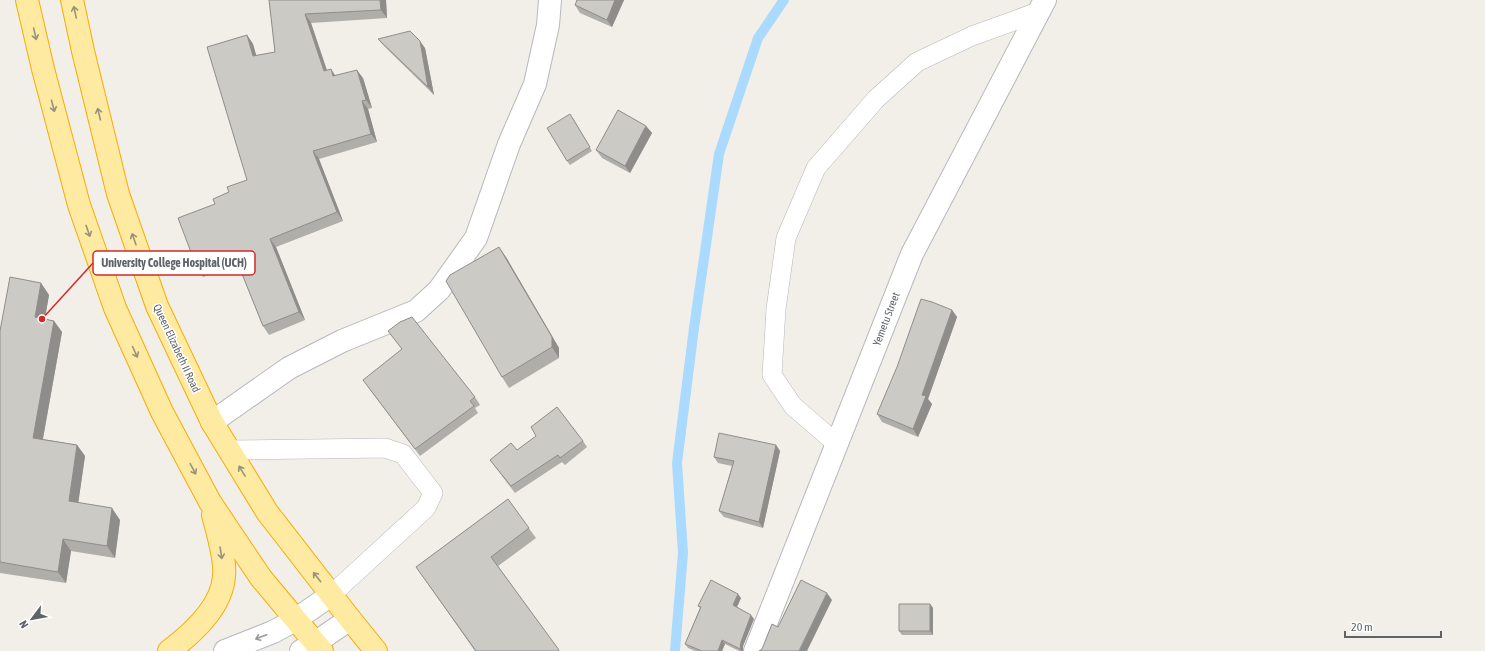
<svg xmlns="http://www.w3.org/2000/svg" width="1485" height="651" font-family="'Asap Condensed',sans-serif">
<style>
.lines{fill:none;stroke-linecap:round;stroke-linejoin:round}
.stream{stroke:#aadaff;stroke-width:10}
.service-casing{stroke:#b5b8bc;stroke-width:20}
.minor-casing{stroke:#b5b8bc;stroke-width:24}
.secondary-casing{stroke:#b6babf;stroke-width:24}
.trunk-casing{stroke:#f9ab00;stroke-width:24}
.service{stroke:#fff;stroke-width:19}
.minor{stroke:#fff;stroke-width:22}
.secondary{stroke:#fff;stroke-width:22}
.trunk{stroke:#feeaa1;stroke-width:22}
.wall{fill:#afaea9}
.shaded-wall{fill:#8f8d8a}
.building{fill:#cccac5;stroke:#8f8d8a}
.oneway{stroke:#97927c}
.oneway2{stroke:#979a9d}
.labels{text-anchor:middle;stroke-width:3;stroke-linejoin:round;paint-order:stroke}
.street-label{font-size:11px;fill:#5f6368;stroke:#fff}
.leader{fill:none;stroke:#d62828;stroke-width:1.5}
.callout-dot{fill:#d62828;stroke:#fff;stroke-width:1.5}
.callout{fill:#fff;stroke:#d62828;stroke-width:1.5}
.callout-label{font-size:12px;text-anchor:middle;font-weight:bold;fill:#5f6368}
</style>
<rect width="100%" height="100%" fill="#f1efe8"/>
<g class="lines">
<path class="stream" d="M675 651 683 553 677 463 694 328 719 154 758 38 784 0"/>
<defs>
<path id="service" d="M837 444 793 406 772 375 776 309 786 238 816 168 876 99 917 62 972 36 1038 12
M229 450 385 448 403 454 433 493 426 508 331 595"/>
<path id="minor" d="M212 422 289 368 342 341 416 311 439 290 476 238 509 144 535 84 548 25 550 0
M755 651 912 254 1045 0"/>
<path id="secondary" d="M225 651 273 632 295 620 331 595
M301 651 315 643 350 619"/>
<path id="trunk" d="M27 0 43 69 79 205 115 308 162 412 210 502 261 578 322 651
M72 0 83 51 118 194 157 306 212 422 267 512 350 619 376 651
M169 651C193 633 222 607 224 576 226 560 217 530 213 515"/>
</defs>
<use href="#service" class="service-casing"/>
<use href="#minor" class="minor-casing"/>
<use href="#secondary" class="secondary-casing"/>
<use href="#trunk" class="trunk-casing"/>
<use href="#service" class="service"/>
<use href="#minor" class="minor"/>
<use href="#secondary" class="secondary"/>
<use href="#trunk" class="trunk"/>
</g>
<path class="wall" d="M269 0H386L387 18 311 23 327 70 336 76 363 78 372 108 368 109 377 142 319 159 343 221 276 247 305 320 269 335 263 326 238 264 203 277 197 268 215 204 229 192 247 180V35L253 44 256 56 275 52Z
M577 0H624L612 27 580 13 575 5Z
M378 39 425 48 434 95 384 46Z
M573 118 592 151 570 165 567 161Z
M646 126 652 133 630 173 602 158 596 150Z
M506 257 559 348V358L509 388 502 377Z
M41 283 49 295 45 319 54 321 62 332 43 439 77 445 85 456 78 503 120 520 115 558 71 551 66 583 0 573V331Z
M952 310 957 317 928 399 932 404 918 437 882 422 877 414Z
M388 331 475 397 480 405 475 408 478 413 420 456 368 387 402 349Z
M583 441 587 447 565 465 562 462 515 493 490 460 517 450Z
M776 445 780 451 763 528 724 517 719 511 732 466 718 463 714 457Z
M508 499 536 538 498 566 559 651H475L416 567Z
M741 598 737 607 754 619 743 646V651H739L725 644 722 651H695L688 648 685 644 700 608 698 606Z
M930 604 933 608V635H902L899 631Z"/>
<path class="shaded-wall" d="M380 0H386L387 18 381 10Z
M615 0H624L612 27 607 20Z
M305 14 311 23 330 80 324 71Z
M247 35 253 44 259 65 253 56Z
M420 41 425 48 434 95 428 87Z
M331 69 337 78 333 76Z
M357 70 363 78 372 108 366 100Z
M362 101 368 109 377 142 371 134Z
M646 126 652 133 630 173 625 166Z
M313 151 319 159 343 221 337 212Z
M270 239 276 247 305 320 299 312Z
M499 247 506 257 559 348V358L552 347Z
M41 283 49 295 43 328 35 317Z
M952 310 957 317 928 399 932 404 918 437 913 429 922 395Z
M54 321 62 332 41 449 33 438Z
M77 445 85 456 77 512 69 501Z
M776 445 780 451 763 528 759 522Z
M112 508 120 520 115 558 107 546Z
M63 539 71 551 66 583 58 572Z
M827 593 832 600 807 651H799Z
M738 594 741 598 736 609 733 605Z
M930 604 933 608V635L930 631Z
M751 615 754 619 743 646V651H741L740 649 741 642Z
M722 640 725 644 722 651H718Z"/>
<path class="building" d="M269 0H380L381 10 305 14 324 71 331 69 333 76 357 70 366 100 362 101 371 134 313 151 337 212 270 239 299 312 263 326 234 254 197 268 178 218 215 204 213 199 229 192 227 187 247 180 207 47 247 35 253 56 275 52Z
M577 0H615L607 20 575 5Z
M410 31 420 41 428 87 378 39Z
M618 110 646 126 625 166 596 150Z
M570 114 590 147 567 161 547 128Z
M499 247 552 337V347L502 377 446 281 450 275Z
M10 277 41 283 35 317 54 321 33 438 77 445 69 501 112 508 107 546 63 539 58 572 0 562V331Z
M921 299 932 302 952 310 922 395 926 396 913 429 877 414 897 367Z
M412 317 475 397 470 401 474 406 415 449 363 380 402 349 388 331 400 322Z
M557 407 583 441 560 458 558 455 511 486 490 460 511 443 517 450 536 436 531 427Z
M719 433 776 445 759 522 719 511 734 461 714 457Z
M508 499 529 528 491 557 559 650 558 651H476L416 567Z
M711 580 738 594 733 605 751 615 741 642 740 649 722 640 718 651H702L685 644 701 607 698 606Z
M801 580 827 593 799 651H759L762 649 772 624 778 627Z
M899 604H930V631H899Z"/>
<defs><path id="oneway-shaft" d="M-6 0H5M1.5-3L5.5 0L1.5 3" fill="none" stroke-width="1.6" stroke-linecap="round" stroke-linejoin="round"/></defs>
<g class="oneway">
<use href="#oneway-shaft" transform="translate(75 12) rotate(-102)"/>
<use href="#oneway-shaft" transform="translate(35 34) rotate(77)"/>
<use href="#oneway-shaft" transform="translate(53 106) rotate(75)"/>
<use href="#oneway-shaft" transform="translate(99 114) rotate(-104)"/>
<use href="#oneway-shaft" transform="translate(88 231) rotate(71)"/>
<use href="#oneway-shaft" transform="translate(134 239) rotate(-109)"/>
<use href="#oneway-shaft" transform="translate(135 352) rotate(66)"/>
<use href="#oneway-shaft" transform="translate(193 469) rotate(62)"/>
<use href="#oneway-shaft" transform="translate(242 471) rotate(-122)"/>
<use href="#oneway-shaft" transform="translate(221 553) rotate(81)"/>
<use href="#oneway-shaft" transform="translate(317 577) rotate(-128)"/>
</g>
<use class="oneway2" href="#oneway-shaft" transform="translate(261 637) rotate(159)"/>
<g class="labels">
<g class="street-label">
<text transform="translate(886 319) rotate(-69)" y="4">Yemetu Street</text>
<text transform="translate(177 348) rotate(65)" y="4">Queen Elizabeth II Road</text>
</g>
</g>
<path class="leader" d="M42 319L93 263"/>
<circle class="callout-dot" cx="42" cy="319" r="4"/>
<rect class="callout" x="93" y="251" width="162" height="24" rx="4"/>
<g class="callout-label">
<text x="174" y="267">University College Hospital (UCH)</text>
</g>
<g transform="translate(32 619) rotate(238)" stroke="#ffffff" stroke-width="3" paint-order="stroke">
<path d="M0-3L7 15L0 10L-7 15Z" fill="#5f6368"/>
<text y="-6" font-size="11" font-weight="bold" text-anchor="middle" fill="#5f6368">N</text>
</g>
<path d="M1345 631v6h96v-6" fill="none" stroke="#5f6368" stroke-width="2"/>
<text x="1351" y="631" font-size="12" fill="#5f6368" stroke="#ffffff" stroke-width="3" paint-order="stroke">20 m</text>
</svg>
